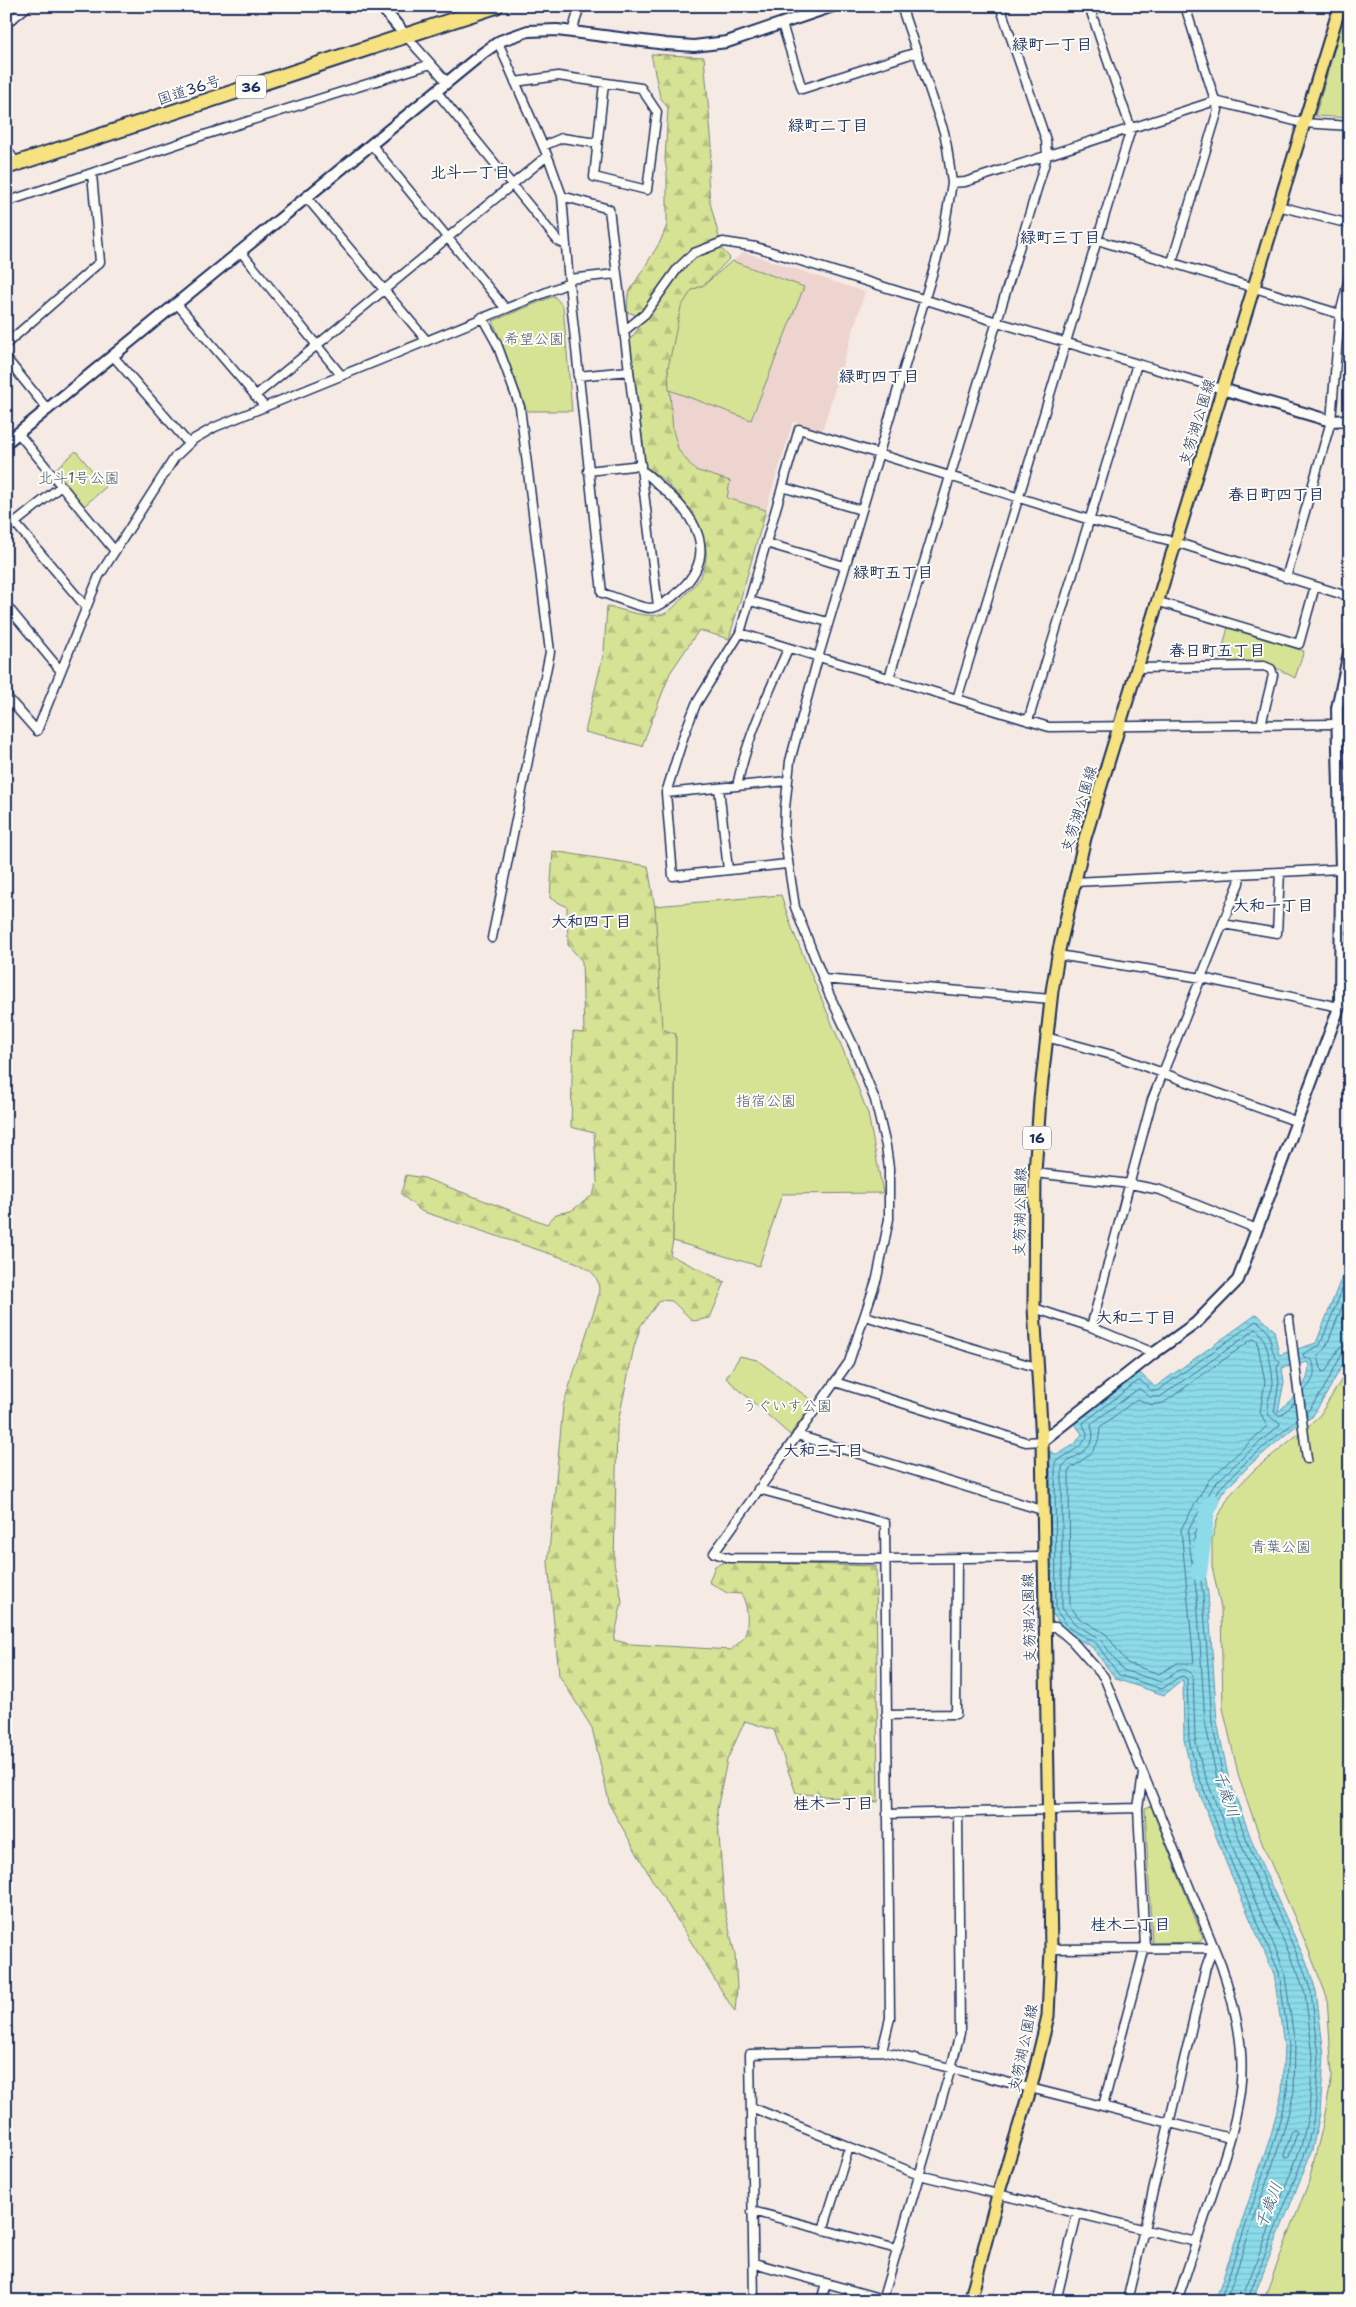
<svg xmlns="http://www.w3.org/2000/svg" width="1356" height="2307" font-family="'Shantell Sans','Klee One',sans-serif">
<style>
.built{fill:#eed4cf}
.forest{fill:url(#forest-firs);stroke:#788879}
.green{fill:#d6e294;stroke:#788879}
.water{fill:url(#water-rules);stroke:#5f96b1;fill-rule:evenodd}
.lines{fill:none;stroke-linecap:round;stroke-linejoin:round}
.shore{stroke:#487496;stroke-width:1}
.river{stroke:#8cdbe9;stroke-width:16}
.street-casing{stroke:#1b2f5e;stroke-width:11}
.secondary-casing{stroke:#1b2f5e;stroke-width:14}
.primary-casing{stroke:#1b2f5e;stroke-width:15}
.highway-casing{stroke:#1b2f5e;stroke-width:18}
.street{stroke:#fdfcf7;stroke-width:8}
.secondary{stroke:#fdfcf7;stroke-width:10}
.primary{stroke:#f6e281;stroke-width:11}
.highway{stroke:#f6e281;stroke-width:14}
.labels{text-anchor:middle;stroke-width:4;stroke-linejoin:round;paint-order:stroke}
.shield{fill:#fdfcf7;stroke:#5f6c8c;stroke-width:1}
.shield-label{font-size:14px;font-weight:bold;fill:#1b2f5e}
.street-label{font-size:15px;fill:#1b2f5e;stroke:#fdfcf7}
.park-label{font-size:15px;fill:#4a5c6c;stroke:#fdfcf7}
.neighbourhood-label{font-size:16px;font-weight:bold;fill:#1b2f5e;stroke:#fdfcf7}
.water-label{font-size:16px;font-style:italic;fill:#375a81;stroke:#fdfcf7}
</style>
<defs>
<pattern id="forest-firs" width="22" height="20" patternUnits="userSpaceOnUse" patternTransform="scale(1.25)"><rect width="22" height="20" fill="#d6e294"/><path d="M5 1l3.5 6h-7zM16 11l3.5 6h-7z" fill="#b7c282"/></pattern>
<pattern id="water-rules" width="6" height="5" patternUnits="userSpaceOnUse" patternTransform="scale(1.25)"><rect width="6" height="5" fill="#8cdbe9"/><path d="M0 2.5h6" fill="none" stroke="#78bcca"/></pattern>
</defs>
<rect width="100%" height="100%" fill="#f6eae5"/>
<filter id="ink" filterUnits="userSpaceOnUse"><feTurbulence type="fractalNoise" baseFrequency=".02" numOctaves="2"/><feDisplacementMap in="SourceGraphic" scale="10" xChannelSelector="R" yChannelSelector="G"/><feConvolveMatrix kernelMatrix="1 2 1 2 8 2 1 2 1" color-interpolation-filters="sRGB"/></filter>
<g filter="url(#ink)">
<path class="built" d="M744 252 865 292 822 431 793 422 766 510 727 498 729 481 695 470 679 451 670 410 668 368 704 285Z"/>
<path class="forest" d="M651 54 704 57 712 146 708 178 710 202 722 249 730 258 704 285 692 290 668 368 673 430 679 451 695 470 730 481 727 498 766 510 729 639 699 630 670 673 642 746 585 732 604 651 607 606C624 610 647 619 664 614 672 611 681 599 687 593 694 586 701 578 704 568 716 532 675 485 646 467L630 340 638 329 634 314 627 312 628 294 660 242 667 225V173L665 160 668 108 660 97Z
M553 851 648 866 676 1034 673 1241 670 1255 725 1282 710 1318 693 1321 672 1301 660 1300 641 1325 634 1347 617 1427 614 1563 622 1601 614 1640 630 1644 731 1650C735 1646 743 1640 745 1635 749 1623 748 1604 741 1594L727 1593 709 1582 715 1566 724 1562 876 1566 878 1802 796 1793 774 1730 745 1721 727 1760 717 1810 725 1911 735 1955 737 1988 735 2012 651 1878 610 1806 592 1728 559 1675 548 1562 563 1406 597 1301C603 1279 594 1271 575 1262L421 1211 401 1194 406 1175 424 1178 547 1224 556 1214 571 1211 593 1195 597 1182 594 1133 571 1127 573 1032 584 1033 582 961 568 945 567 907 550 898Z"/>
<path class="green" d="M1347 6H1350V118L1315 116Z
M732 261 804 287 751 420 669 390 668 368 681 307 692 290 704 285Z
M554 296 563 306 572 411H527L493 321Z
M76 451 106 487 83 507 53 471Z
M1228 627 1304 651 1295 678 1269 664 1219 662Z
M781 895 793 931 849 1064 868 1114 883 1193 782 1194 759 1266 673 1241 676 1034 662 1029 655 906Z
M740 1356 757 1360 814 1402 790 1435 726 1378Z
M1350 1366V2301H1263L1308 2184 1322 2129 1332 2077 1327 1997 1305 1941 1262 1843 1239 1778 1223 1708 1221 1608 1212 1566V1539L1218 1517 1229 1496 1254 1470 1318 1418Z
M1151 1806 1203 1938 1200 1942 1152 1943 1145 1808Z"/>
<path class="water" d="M1350 1256V1351L1327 1393 1312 1417 1297 1425 1252 1463 1223 1492 1199 1534 1208 1594 1217 1721 1228 1776 1256 1852 1308 1966 1316 1991 1324 2055 1320 2113 1312 2150 1252 2301H1215L1271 2135 1282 2091 1284 2045 1274 1974 1227 1865 1191 1771 1184 1740 1183 1680 1164 1695 1116 1679 1092 1647 1067 1633 1051 1612 1050 1451 1057 1455 1075 1444 1082 1434 1074 1423 1140 1373 1155 1387 1257 1314 1274 1330 1279 1355 1316 1343ZM1308 1362C1313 1383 1292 1398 1278 1412L1284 1382 1282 1368Z"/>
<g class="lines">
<path class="shore" d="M1350 1287 1326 1347 1318 1356 1322 1372 1326 1371 1339 1348 1350 1344
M1253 1339 1257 1340 1265 1382 1260 1412 1267 1426 1208 1481 1181 1529 1194 1663H1177L1159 1674 1127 1663 1106 1634 1079 1618 1070 1606 1069 1470C1088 1455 1099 1453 1100 1427L1137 1399 1152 1405 1163 1403Z
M1303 1392C1313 1382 1317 1374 1312 1360L1304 1357 1303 1354 1320 1345 1350 1270
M1306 1414 1323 1390 1343 1352 1350 1350
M1295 2130 1297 2133 1289 2157 1286 2158 1284 2155 1292 2131Z
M1220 2301 1276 2136 1287 2091 1289 2045 1279 1972 1232 1864 1196 1769 1189 1740 1187 1679 1183 1676 1179 1677 1162 1689 1119 1675 1096 1643 1070 1629 1056 1610 1055 1462C1063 1456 1088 1446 1087 1433 1086 1429 1083 1427 1083 1423L1138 1381H1141L1152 1391H1157L1256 1321C1277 1332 1266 1351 1280 1362L1277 1368 1279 1382 1274 1412 1278 1415H1282L1295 1402
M1226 2301 1282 2137 1294 2092 1295 2045 1284 1969 1238 1861 1202 1767 1195 1739 1193 1675C1181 1662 1172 1676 1161 1682L1123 1670 1100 1639 1075 1624 1062 1608V1467C1071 1456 1091 1453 1093 1436 1093 1432 1091 1428 1091 1424L1138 1389H1140L1150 1397H1160L1256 1329C1267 1336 1272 1368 1273 1382 1273 1391 1265 1402 1268 1412 1269 1418 1274 1420 1279 1422L1280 1425 1245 1455 1214 1485 1189 1529 1188 1536 1197 1596 1205 1722 1217 1779 1246 1857 1297 1971 1305 1993 1313 2056 1309 2112 1301 2147 1241 2301
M1247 2301 1307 2148 1315 2112 1319 2055 1311 1992 1303 1968 1252 1854 1223 1777 1212 1722 1203 1595 1194 1534 1219 1489 1249 1459 1297 1420"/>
<path class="river" d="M1199 1573 1207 1511 1212 1502"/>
<defs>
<path id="street" d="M901 6 944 132 947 147 952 183 942 241 818 658 790 761 785 808 784 835 795 907 829 994 854 1047 875 1100 886 1146 889 1168V1219L877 1278 849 1362 714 1553 730 1558 884 1559 1042 1557
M6 24 28 6
M782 24 802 89 917 52
M572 32 579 9 585 6
M406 36 447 82
M498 42 550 162 562 196 569 283 602 593C613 596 640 608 650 608 659 608 673 597 679 591 719 555 697 517 662 488 655 482 650 475 642 471
M515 82 558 76 641 88 657 112 647 190 594 177 604 83
M436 91 558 241 566 245
M371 144 505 308
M543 146 562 138 597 143
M6 148 17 164
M952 183 965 182 1215 101 1303 123 1350 126
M562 196 609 209 658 606
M307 198 427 341
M6 202 201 136 431 64
M1278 206 1350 224
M1097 240 1340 314H1350
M241 252 341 375
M1172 262 1218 110 1185 6
M569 279 616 274
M177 304 265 407
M482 317 497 344 520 407 550 652 492 938
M624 331 645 314 678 268 694 253 723 242 756 247 997 322 1222 389
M6 344 100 262 92 174
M113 356 189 444
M6 358 48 410
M578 376 629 371
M255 396 547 156
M18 433 115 551
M588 471 641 465
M782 487 861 510
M15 523 86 607
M6 530 61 486
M766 543 844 566
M1286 578 1331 421 1340 314 1350 274
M750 601 828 622
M1156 601 1299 644 1315 586
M6 605 60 670
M740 633 1049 727 1336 724
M1137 668 1264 666 1271 669 1273 675 1261 725
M889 678 1047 156 1046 140 1000 6
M6 696 37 731 99 576 175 457 194 439 215 427 569 283
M957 699 1131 129 1089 6
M1028 721 1137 364
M737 786C747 737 768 694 788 649
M719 788 728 870
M666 793 787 781
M787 864 673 876 666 793 684 735 696 704 740 633 799 429 1090 520 1175 542 1350 597
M1074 882 1341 869
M1223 924 1277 933 1280 872
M1058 955 1202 978 1339 1007
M823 979 1051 999
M1046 1037 1116 1056 1298 1122
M1035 1173 1130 1184 1160 1190 1257 1229
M1034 1308 1091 1327 1154 1353
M865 1316 1039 1368
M1289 1319 1307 1459
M1091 1327 1152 1100 1239 883 1240 874
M835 1382 1026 1442 1042 1441
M797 1435 1042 1510
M758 1489 885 1523 890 2018 882 2051
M1045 1627H1056L1073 1642 1104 1677 1221 1965C1234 2003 1244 2041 1241 2081 1238 2120 1225 2155 1213 2192 1201 2228 1189 2265 1177 2301
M886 1715 956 1714 957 1559
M887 1814 1138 1808
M1051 1949 1213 1948 1206 1967 1127 2301
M1103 2106 1145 1947 1138 1808 1143 1774
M751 2107 919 2175 1196 2242
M752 2211 897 2249
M823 2230 849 2147
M754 2263 883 2299
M1057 2297 1072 2301
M754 2301 750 2054 882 2051 1230 2138
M821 2301 826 2283
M882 2301 951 2068 960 2033 958 1812
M1056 2301 1077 2214"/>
<path id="secondary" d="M381 6 406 36
M1222 389 1331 421 1350 420
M6 443 483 53 500 41 528 31 557 30 666 44 694 46 727 42 833 6
M1042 1441 1154 1353 1196 1323 1238 1280 1340 1005 1341 869 1337 708 1350 648"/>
<path id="primary" d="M970 2301 998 2195 1031 2087 1048 2016 1051 1949 1042 1441 1034 1308 1035 1173 1040 1099 1052 991 1059 950 1085 838 1340 6"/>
<path id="highway" d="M6 167 496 6"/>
</defs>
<use href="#street" class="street-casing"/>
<use href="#secondary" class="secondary-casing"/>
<use href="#primary" class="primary-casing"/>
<use href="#highway" class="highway-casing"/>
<use href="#street" class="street"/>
<use href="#secondary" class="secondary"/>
<use href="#primary" class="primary"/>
<use href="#highway" class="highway"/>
</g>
</g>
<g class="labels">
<g class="shield">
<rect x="236" y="75.5" width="30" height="23" rx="4"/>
<rect x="1023" y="1126.5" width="28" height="23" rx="4"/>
</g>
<g class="shield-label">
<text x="251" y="92">36</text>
<text x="1037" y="1143">16</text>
</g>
<g class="street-label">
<text transform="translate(189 90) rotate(-18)" y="5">国道36号</text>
<text transform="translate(1197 422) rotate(-73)" y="5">支笏湖公園線</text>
<text transform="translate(1079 809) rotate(-73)" y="5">支笏湖公園線</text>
<text transform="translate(1020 1212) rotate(-89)" y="5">支笏湖公園線</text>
<text transform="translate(1029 1618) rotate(-92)" y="5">支笏湖公園線</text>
<text transform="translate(1023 2048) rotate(-78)" y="5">支笏湖公園線</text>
</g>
<g class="park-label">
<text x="534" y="344">希望公園</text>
<text x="79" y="483">北斗1号公園</text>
<text x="766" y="1106">指宿公園</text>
<text x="787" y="1411">うぐいす公園</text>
<text x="1281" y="1552">青葉公園</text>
</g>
<g class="neighbourhood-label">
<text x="1052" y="50">緑町一丁目</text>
<text x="828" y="131">緑町二丁目</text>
<text x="470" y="178">北斗一丁目</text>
<text x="1060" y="243">緑町三丁目</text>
<text x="879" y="382">緑町四丁目</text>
<text x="1276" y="500">春日町四丁目</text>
<text x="893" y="578">緑町五丁目</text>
<text x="1217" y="656">春日町五丁目</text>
<text x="1273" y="911">大和一丁目</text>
<text x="591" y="927">大和四丁目</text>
<text x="1136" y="1323">大和二丁目</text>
<text x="823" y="1456">大和三丁目</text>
<text x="833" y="1809">桂木一丁目</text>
<text x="1130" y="1930">桂木二丁目</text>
</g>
<g class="water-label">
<text transform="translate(1227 1794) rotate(72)" y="6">千歳川</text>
<text transform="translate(1268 2205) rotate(-69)" y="6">千歳川</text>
</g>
</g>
<rect width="1356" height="2307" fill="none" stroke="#fdfcf7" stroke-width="25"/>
<rect x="12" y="12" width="1331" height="2282" fill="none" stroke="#1b2f5e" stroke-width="2" filter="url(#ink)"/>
</svg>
